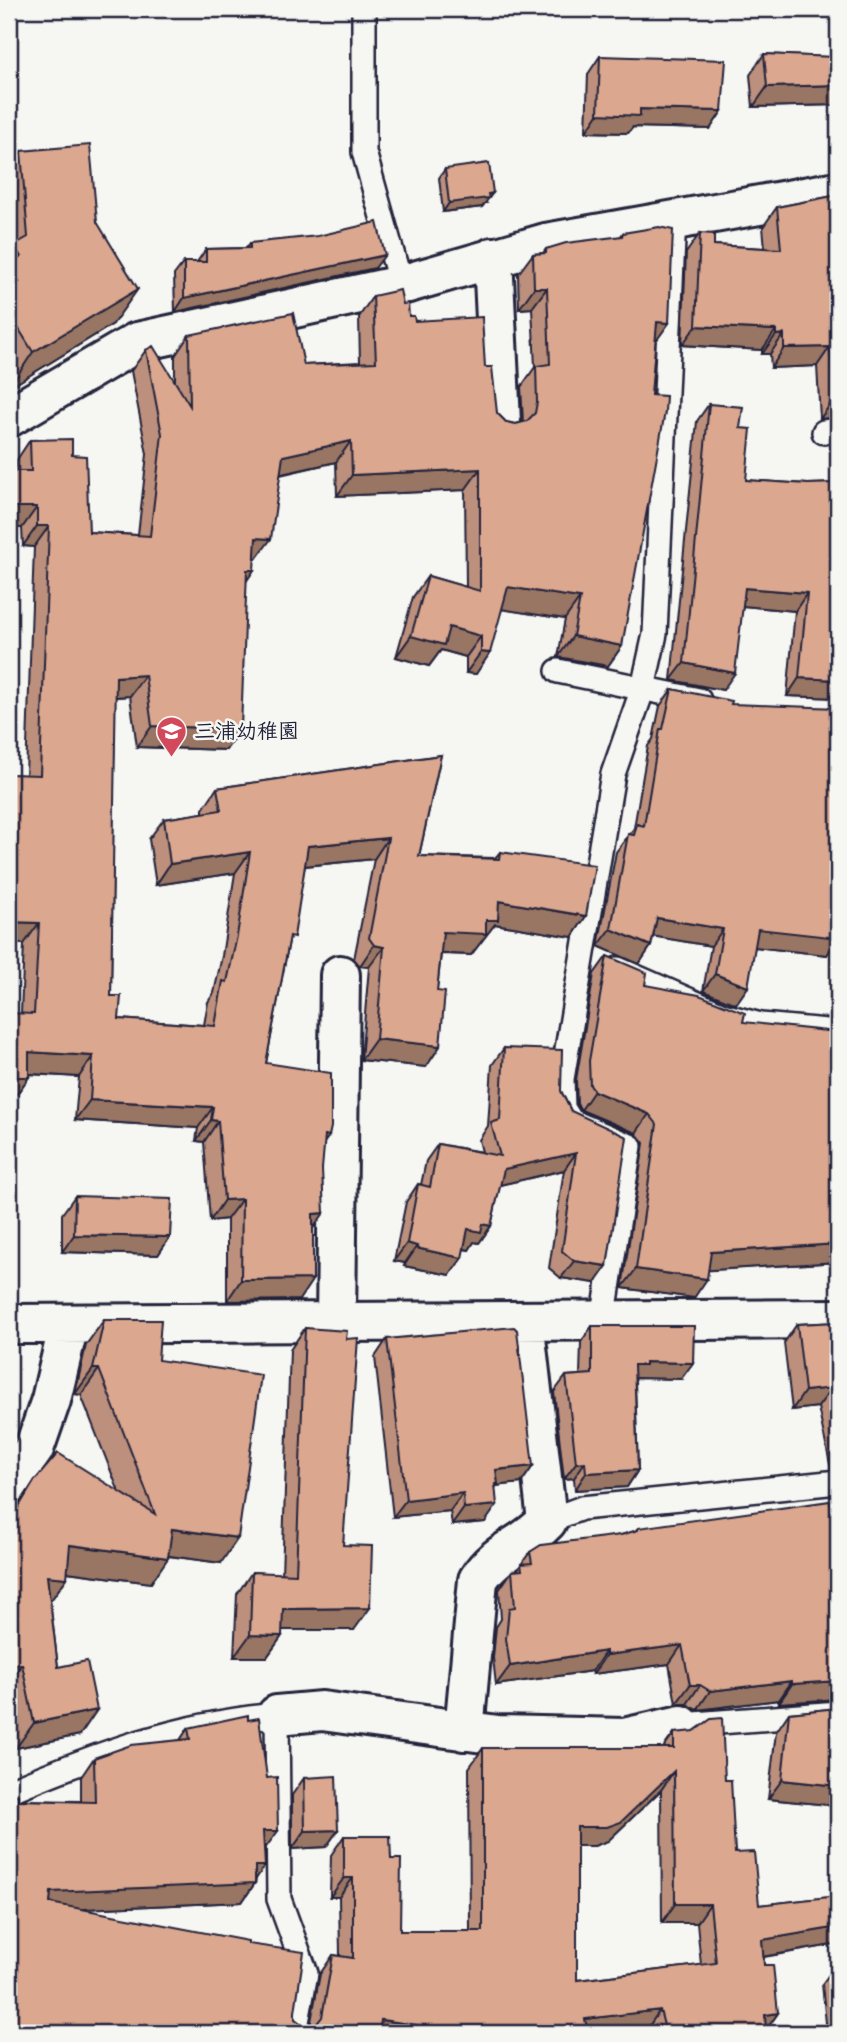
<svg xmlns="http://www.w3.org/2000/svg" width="847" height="2042" font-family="Kalam,'Klee One',sans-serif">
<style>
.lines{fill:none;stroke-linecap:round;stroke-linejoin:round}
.lane-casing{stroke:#22223b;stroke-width:28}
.street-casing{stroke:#22223b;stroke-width:44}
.lane{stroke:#f6f6f2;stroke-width:23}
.street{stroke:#f6f6f2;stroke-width:38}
.wall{fill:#bc907b;stroke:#22223b;stroke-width:2;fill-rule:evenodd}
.shaded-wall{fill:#997564;stroke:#22223b;stroke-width:2}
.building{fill:#dba78f;stroke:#22223b;stroke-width:2;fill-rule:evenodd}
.labels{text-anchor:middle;stroke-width:5;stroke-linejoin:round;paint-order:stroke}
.poi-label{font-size:21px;font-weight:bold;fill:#22223b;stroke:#f6f6f2;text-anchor:start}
</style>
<rect width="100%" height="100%" fill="#f6f6f2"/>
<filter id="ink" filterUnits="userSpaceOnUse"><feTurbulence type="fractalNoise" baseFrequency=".0143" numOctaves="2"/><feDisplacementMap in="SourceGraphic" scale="14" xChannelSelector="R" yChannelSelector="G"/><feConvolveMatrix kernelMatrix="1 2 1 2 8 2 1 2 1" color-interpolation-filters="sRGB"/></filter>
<g filter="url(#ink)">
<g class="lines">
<defs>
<path id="lane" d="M364 9V152L401 285
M824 432 838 430
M558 671 699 700
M618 969 723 1015 761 1025 838 1032
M603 1321 630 1146 571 1121 563 1108 562 1079 613 774 643 688 655 634 674 218
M547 1521 582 1508 838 1482
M681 1725 838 1713
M9 1791C97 1754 181 1723 277 1715L279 1899 306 1973 295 2033"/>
<path id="street" d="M493 257 501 423
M9 417 137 342 401 285 546 243 838 191
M336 1323 340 975
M9 1324 838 1319
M9 1485 34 1449 51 1400 69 1324
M277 1715 322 1711 498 1735 624 1738 681 1725
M464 1731 478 1580C496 1550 523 1547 547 1521L524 1321"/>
</defs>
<use href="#lane" class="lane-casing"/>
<use href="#street" class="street-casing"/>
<use href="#lane" class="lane"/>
<use href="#street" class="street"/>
</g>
<path class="wall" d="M833 52 838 105 753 107 750 75 764 54 829 57Z
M600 56 722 111 710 129 633 127 628 133 586 132 588 74Z
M21 151 97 222 113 324 9 388V168Z
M445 169 486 203H485L482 207 443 212 439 178Z
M838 195V417L820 419 817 366 771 368 770 354H762V350L682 345 686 253 700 233 714 245 765 248 763 227 777 207Z
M623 233 655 342 622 646 608 666 558 657 565 619 502 609 476 674 466 673V657L441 650 429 666 396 657 413 597 428 576 466 587 465 490 337 496 336 462 280 475 256 559H255L246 581 226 750 137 747 130 696 115 697 111 996 119 1019 204 1025 208 1002 214 993 222 956 235 873 156 885 149 839 164 819 203 813V809L217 788 441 755 419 856 495 858 500 852 586 916 572 937 495 924 471 955 441 954 437 991 440 1046 426 1067 361 1060 369 967 360 966 354 959 374 859 305 866 288 946 266 1063 329 1136 324 1143 313 1229 299 1300 227 1301V1219L210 1221 204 1142 196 1141 198 1128 75 1120 79 1077 29 1074V1077L14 1098 21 1013 24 944 9 943V774L26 775 34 547 23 546 22 528H9V479L14 471H16V461L30 440 72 455 89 532 138 535 147 454 131 371 146 350 175 381V356L189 335 304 365 360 362 359 317 373 296 403 304 409 316 415 321 485 367 497 413 506 422 516 424 523 422 521 387 535 367 532 308 519 309 518 274 533 254 543 253 546 249 620 237Z
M250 243 375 268 175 312 174 275 184 262H197L206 249 246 248Z
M709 404 740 428 746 480 808 484 838 483V698L787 696 795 611 743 606 723 690 671 680 697 421Z
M672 689 731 704 838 939 827 955 755 947 736 1004 703 991 711 946 653 936 651 946 639 964 598 946 616 852 634 828 648 746 653 739 660 706Z
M607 956 645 985 743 1022 832 1066 838 1262 708 1270 694 1298 622 1288 644 1143 636 1133 581 1110 577 1104 576 1080 594 974Z
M504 1048 561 1091 571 1111 595 1283 561 1278 549 1268 564 1170 500 1185 491 1226 479 1243 474 1242 469 1250 464 1249 450 1275 404 1266 405 1263 394 1261 406 1202 418 1184 421 1185 426 1161 438 1144 482 1152 479 1140 488 1126 492 1065Z
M75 1196 170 1237 158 1255 62 1252V1214Z
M104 1320 158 1360 221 1563 168 1556 151 1583 67 1572V1578L50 1601 58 1667 80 1735 16 1748 9 1712V1520L35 1480 119 1492 81 1395 75 1394 86 1345Z
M838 1322V1469H831L818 1407 792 1410 784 1343 797 1324Z
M592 1326 681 1379 636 1378 635 1380 638 1470 627 1487 575 1490 574 1478 564 1479 554 1392 566 1376 580 1375 581 1342Z
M305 1328 346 1339 343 1545 354 1630H282V1636L267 1657H234L237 1594 252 1572 282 1574 290 1350Z
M387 1339 533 1466 521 1483 496 1486 485 1522 452 1525 450 1511 393 1517 375 1357Z
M833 1525H838V1699L779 1703V1700L697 1710 687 1704H676L669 1664 593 1674 592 1671 496 1685 493 1658 496 1627 501 1619 499 1590 512 1571 517 1570 530 1552 621 1535 635 1531 638 1528Z
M838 1708V1806L768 1799 776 1732 789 1713Z
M188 1728 264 1850 255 1883 242 1902 80 1909 248 1944 295 2012V2019L305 2027H310L320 1974 333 1955 340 1956 339 1897H330L331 1855 344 1836 391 1859 400 1931H470L469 1768 483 1748H663L674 1733 725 1780 735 1853 759 1905 838 1896V1944L764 1957V1965L778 2013 766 2030V2033H648L647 2029 614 2033H9L18 1800 81 1801V1777L94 1758 180 1740ZM661 1790 662 1923H697L701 1965 577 1980V1846H594L608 1841Z
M304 1778 338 1830 326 1847 292 1849V1795Z
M836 1965H838V2033H827L822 1984Z"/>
<path class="shaded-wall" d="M838 85V105L753 107 767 87Z
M640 109 722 111 710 129 633 127 628 133 586 132 598 114Z
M493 193 482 207 443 212 449 203Z
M385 255 375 268 175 312 184 298Z
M534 288H547L532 308 519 309Z
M138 289 113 324 9 388 33 352Z
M657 322 669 323 654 344Z
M696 326 776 330 762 350 682 345Z
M784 334 770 354H762L776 335Z
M830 347 817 366 771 368 784 348Z
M834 399H838V417L820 419Z
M351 441 336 462 268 477 283 456Z
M480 469 465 490 337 496 352 475Z
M14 507H37L22 528H9V514Z
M37 526H49L34 547 23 546Z
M256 538 271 539 256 559H241Z
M247 570H254L240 591Z
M508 587 580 598 565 619 494 608Z
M745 588 807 593 795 611 732 605Z
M449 627 481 636 466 657 441 650 429 666 396 657 411 636Z
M573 636 622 646 608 666 558 657Z
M481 652 490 653 476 674 466 673Z
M684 663 735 673 723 690 671 680Z
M145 675 130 696 101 698 116 677Z
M799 678 838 680V698L787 696Z
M152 726 241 729 226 750 137 747Z
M388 838 374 859 294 867 308 846Z
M250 852 235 873 156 885 170 864Z
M499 901 586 916 572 937 495 924 471 955 429 953 443 932Z
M657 918 723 929 711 946 645 935Z
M9 922 39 923 24 944 9 943Z
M838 925V939L827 955 746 946 758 929Z
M611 929 651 946 639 964 598 946Z
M374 945 384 947 369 967 360 966Z
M715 974 748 987 736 1004 703 991Z
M376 1039 440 1046 426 1067 361 1060Z
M29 1052 93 1056 79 1077 15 1073Z
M9 1077H29L14 1098H9Z
M594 1091 649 1114 636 1133 581 1110Z
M90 1100 213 1107 198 1128 75 1120Z
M211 1120 218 1121 204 1142 196 1141Z
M576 1153 564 1170 491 1187 504 1169Z
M242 1199 227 1219 210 1221 224 1200Z
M324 1213 309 1234 313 1214Z
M483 1224 491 1226 479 1243 474 1242 469 1250 456 1247 468 1229Z
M74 1235 170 1237 158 1255 62 1252Z
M407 1243 417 1246 405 1263 394 1261Z
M838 1244V1262L697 1271 711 1252Z
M416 1248 462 1258 450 1275 404 1266Z
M574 1261 607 1266 595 1283 561 1278Z
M636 1269 707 1279 694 1298 622 1288Z
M313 1279 299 1300 227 1301 241 1280Z
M645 1362 693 1363 681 1379 636 1378 634 1381V1365Z
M93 1369H99L81 1395 75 1394Z
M832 1388 818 1407 792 1410 805 1391Z
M838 1459V1469H831Z
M585 1462 574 1478 564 1479 576 1463Z
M533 1466 521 1483 496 1486 486 1501 496 1470Z
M638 1470 627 1487 575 1490 586 1473Z
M463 1493 450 1511 393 1517 406 1500Z
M497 1505 485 1522 452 1525 464 1508Z
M172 1529 238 1538 221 1563 155 1554Z
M70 1545 168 1558 151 1583 52 1570Z
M47 1576 67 1578 49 1603Z
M370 1608 354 1630H268L283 1609Z
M250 1635 282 1636 267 1657H234Z
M682 1645 669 1664 593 1674 606 1655Z
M606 1651 592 1671 496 1685 510 1666Z
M22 1664 9 1682V1665Z
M792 1681 779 1700 697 1710 710 1691Z
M838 1681V1699L779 1703 792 1684Z
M690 1685H700L687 1704H676Z
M97 1710 80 1735 16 1748 34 1723Z
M674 1771 661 1790 608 1841 594 1846H563L577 1827Z
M782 1780 838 1786V1806L768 1799Z
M338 1830 326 1847 292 1849 305 1831Z
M263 1831H278L264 1850Z
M255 1866H265L253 1883H255L242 1902 38 1911 51 1892Z
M344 1878H353L339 1897H330Z
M675 1904H710L697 1923H662Z
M838 1927V1944L749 1959 762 1940Z
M660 2010 647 2029 614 2033H576L585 2019Z
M778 2013 764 2033 765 2015Z
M381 2020 467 2032 466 2033H372Z"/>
<path class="building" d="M833 52H838V85L767 87 764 54 833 57Z
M600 56 726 60 722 111 640 109V116L598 114Z
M90 145 97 222 138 289 33 352 9 313V288L19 282 11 264 21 257 14 245 28 237 21 151Z
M489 163 493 193 488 194 489 198 449 203 445 169Z
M838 195V399H834L830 347 784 348V334L776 335V330L696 326 700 233 714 234V245L781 249 777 207Z
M377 222 385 255 184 298V262H206V249L250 248V243L318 236Z
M659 227 673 230 669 323 657 322 651 395 666 396 665 412 622 646 573 636 580 598 508 587 490 653 481 652V636L449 627 444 645 411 636 428 576 480 591V469L352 475 351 441 283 456 271 539 256 538 254 570H247L241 729 152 726 145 675 116 677 111 996H121L119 1019 215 1026 223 981 227 982 237 936 250 852 170 864 164 819 221 810 217 788 441 755 419 856 499 859 500 852 595 865 586 916 499 901 498 920H486V934L443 932 437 991 445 992 440 1046 376 1039 384 947 374 945 369 938 388 838 308 846 294 937 290 936 266 1063 331 1073V1127L329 1136 325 1135 322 1169 324 1213 313 1214V1279L241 1280 242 1199 224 1200 218 1121 211 1120 213 1107 90 1100 93 1056 29 1052V1077H9V1013L34 1014 39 923 9 922V774L40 775 49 526H37V507H14V471H31L30 440 72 439V455L86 456 89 532 150 536 162 434 146 350 153 346 190 406 189 335 293 313 304 365 376 362 373 296 400 290 403 304 408 303 409 316H414L415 321 482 317 485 367H492L497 413 506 422 516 424 527 421 535 413 537 402 536 366 550 364 547 288H534L533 254 546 253V249L566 243 622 236 623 233Z
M709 404 743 407 740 428 751 429 746 480 808 484 838 483V680L799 678 807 593 745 588 735 673 684 663Z
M672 689 732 701 731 704 838 708V938L758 929 748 987 715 974 723 929 657 918 651 946 611 929 628 834 634 835 637 824 644 826 660 729H663Z
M607 956 647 973 645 985 699 995 745 1013 743 1022 836 1032 832 1066 838 1067V1244L711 1252 707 1279 636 1269 657 1124 649 1114 594 1091 590 1085 589 1061Z
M504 1048 562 1050 561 1091 571 1111 627 1137 607 1266 574 1261 562 1251 576 1153 504 1169 491 1226 483 1224 481 1232 468 1229 462 1258 416 1248 417 1246 407 1243 418 1184 430 1187 438 1144 500 1156 491 1123 500 1120Z
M75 1196 172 1199 170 1237 74 1235Z
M104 1320H161L158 1360 261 1375 238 1538 172 1529 168 1558 70 1545 67 1578 47 1576 58 1667 87 1661 97 1710 34 1723 22 1664 9 1665V1523L35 1480 58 1453 155 1514 99 1369H93Z
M838 1322V1418L832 1388 805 1391 797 1324Z
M592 1326H694L693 1363 645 1362V1365H634L638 1470 586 1473 585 1462 576 1463 566 1376 592 1374Z
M514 1327 517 1330 533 1466 496 1470 498 1484H495L497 1505 464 1508 463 1493 406 1500 387 1339Z
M305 1328 347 1331 346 1339 358 1338 343 1545 372 1546 370 1608 283 1609 282 1636 250 1635 252 1572 296 1574Z
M830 1501 833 1525H838V1681L792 1684V1681L710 1691 700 1685H690L682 1645 606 1655V1651L510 1666 506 1639 509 1608 515 1607 512 1571 522 1570 521 1564 532 1563 530 1552 541 1545 621 1535 638 1530V1528Z
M838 1708V1786L782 1780 789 1713Z
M248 1715V1720L259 1718 267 1778 277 1777 278 1831H263L265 1866H255V1883L51 1892 50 1903 248 1941V1944L304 1952 295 2012V2019L305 2027H314L322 2017 333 1955 353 1958V1878H344V1836H390L391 1859H401L400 1931H483V1748H674V1733L694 1731 711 1719 722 1718 725 1780H731L735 1853 754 1852 759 1905 838 1896V1927L762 1940 764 1965H773L778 2013 765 2015 766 2033H666L660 2010 585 2019 587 2028 583 2029V2033H467V2032L381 2020 379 2033H9V1795H18V1800L95 1802 94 1758 131 1745 190 1739 188 1728ZM674 1771 675 1904H710L716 1963 577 1980V1827H607L621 1822Z
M336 1776 338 1830 305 1831 304 1778Z
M836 1965H838V1988Z"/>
</g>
<defs>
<symbol id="school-pin" viewBox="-11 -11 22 30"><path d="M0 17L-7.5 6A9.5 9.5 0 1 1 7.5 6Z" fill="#d1495b" stroke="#f6f6f2"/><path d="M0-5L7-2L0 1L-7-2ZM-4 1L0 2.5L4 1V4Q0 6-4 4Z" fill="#fff"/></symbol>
</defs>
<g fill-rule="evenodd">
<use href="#school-pin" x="154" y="714" width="35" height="47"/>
</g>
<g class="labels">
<g class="poi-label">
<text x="194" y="738">三浦幼稚園</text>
</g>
</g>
<rect width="847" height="2042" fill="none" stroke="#f6f6f2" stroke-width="35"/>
<rect x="18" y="18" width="812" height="2007" fill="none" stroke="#22223b" stroke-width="2.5" filter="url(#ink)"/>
</svg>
